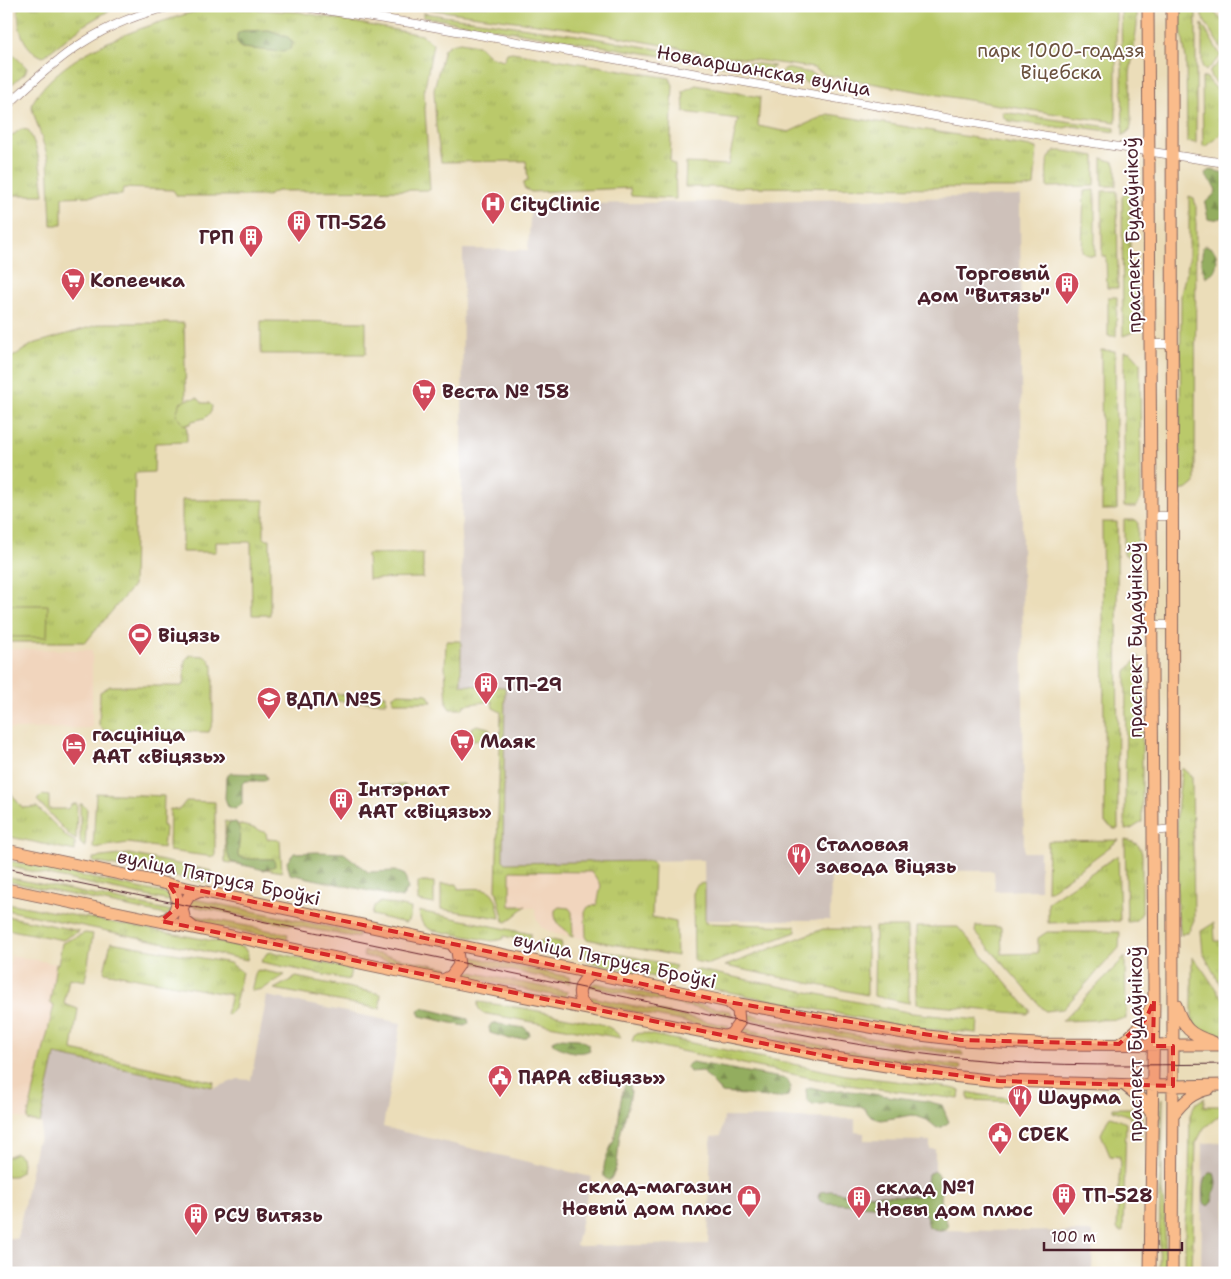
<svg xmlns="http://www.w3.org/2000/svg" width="1231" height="1279" font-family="'Shantell Sans',sans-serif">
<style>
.built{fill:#f1d5bd}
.industrial{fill:#cec1ba}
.grass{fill:url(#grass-tufts);stroke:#82744b}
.forest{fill:url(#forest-firs);stroke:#6e6645}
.park{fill:#bac96b;stroke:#82744b}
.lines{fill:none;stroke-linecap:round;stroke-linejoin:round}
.street-casing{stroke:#82625d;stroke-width:9}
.primary-casing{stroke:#82625d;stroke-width:13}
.street{stroke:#fff;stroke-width:8}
.primary{stroke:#fabc8b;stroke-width:11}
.tram{stroke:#4a1f2b;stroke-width:1}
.marked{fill:#d62828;fill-opacity:0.2;stroke:#d62828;stroke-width:4;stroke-dasharray:10 6;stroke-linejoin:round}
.labels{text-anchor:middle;stroke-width:4;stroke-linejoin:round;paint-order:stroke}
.park-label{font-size:19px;fill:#6c523e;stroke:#fff}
.street-label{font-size:19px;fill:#4a1f2b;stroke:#fff}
.poi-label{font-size:19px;font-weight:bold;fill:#4a1f2b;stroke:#fff;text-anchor:start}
</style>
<defs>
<pattern id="grass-tufts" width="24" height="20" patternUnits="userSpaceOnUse" patternTransform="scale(1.25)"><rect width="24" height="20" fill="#bac96b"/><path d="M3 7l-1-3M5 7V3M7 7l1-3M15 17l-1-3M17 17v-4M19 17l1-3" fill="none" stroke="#a1ac5d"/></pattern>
<pattern id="forest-firs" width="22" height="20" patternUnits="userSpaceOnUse" patternTransform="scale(1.25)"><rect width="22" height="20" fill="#93ad5f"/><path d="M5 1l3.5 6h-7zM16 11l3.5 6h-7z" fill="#7a8c4f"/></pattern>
</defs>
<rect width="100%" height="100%" fill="#fff"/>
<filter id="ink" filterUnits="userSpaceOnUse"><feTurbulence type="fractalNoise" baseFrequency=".02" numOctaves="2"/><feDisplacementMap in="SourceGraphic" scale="10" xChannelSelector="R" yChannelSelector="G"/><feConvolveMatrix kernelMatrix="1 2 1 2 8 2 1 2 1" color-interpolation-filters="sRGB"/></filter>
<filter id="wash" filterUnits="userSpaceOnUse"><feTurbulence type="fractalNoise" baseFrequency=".0096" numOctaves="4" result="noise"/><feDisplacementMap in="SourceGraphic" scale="20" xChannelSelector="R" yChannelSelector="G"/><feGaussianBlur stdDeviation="1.12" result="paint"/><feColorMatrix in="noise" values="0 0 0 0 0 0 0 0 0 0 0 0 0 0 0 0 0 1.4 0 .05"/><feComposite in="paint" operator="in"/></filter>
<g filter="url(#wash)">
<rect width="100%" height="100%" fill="#ebddb9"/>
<path class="built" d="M6 649 92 650V728L6 729Z
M510 871 592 872 601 885 597 905 585 912 586 939 555 934 541 927 536 918 535 908 509 906Z
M11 955 56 964 50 1003 54 1004 27 1120 6 1115V982Z"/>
<path class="industrial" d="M1020 196 1024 852H1040V890L995 891 994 871 831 870 830 920H705L704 860 506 863 503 860 505 687 461 685 463 249 528 250 531 205Z
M267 996 401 1023 383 1127 591 1177 576 1246 708 1244 711 1137 721 1136 724 1117 855 1119V1132L864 1133V1140L930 1141V1149H935V1230L1093 1232 1092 1273H6V1238L17 1239 37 1142 39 1141 42 1124 40 1123 55 1055 215 1088 238 1079 251 1080Z
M1225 1142V1273H1202L1201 1264 1203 1143Z"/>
<path class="grass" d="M18 6H117L84 25 43 57C21 48 18 27 18 6Z
M1121 6H1137V25L1130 74 1131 125 1130 130 1123 136Z
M1180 6H1193L1196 14V143L1187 142 1186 59 1180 22Z
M1202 6H1207L1225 23 1224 53 1202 17Z
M211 7 299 12 422 35 433 44 424 93 430 190 277 191 267 196H177L173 190 123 188 122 195 62 197V225H51L48 158 31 105C63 47 152 24 211 7Z
M423 13 576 35 710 58 775 66 767 73 423 17Z
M1202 24 1221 56 1206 71 1202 66Z
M6 42 11 52 27 68 25 73 6 89Z
M460 42 478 45 491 57 504 60 507 53 512 52 670 78 673 85 670 162 675 165 676 199 631 196 630 188 531 192 524 188 523 183 528 181 526 161 441 162 436 126 434 89 444 49 451 44Z
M1223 59 1225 62V93L1210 76V71Z
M786 68 811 73 822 79 815 86 810 85 800 79 780 73Z
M1206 77 1225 99V131L1207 146H1203L1202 78Z
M696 85 760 97 758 126 789 132 828 114 1037 148 1034 186 1024 188 685 187 686 163 728 165 738 119 684 112 683 91Z
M1002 112 1115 128V132L1072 126 1064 128 1008 121 1004 118Z
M21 129 28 130C40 150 41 172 44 195H6V140Z
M1055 151H1064L1095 156V186L1047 187C1047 174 1044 159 1055 151Z
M1102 158 1114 162 1116 167V186H1102Z
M1095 190V255C1089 256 1087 255 1082 251L1084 191Z
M1102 191H1117L1118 288H1107L1106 256H1102Z
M1126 192H1130V262L1141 304V326L1131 333 1123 336 1122 197Z
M1189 196 1194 198 1196 207 1195 483 1188 489 1180 491 1181 294 1189 260Z
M1108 297H1117L1116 336H1108Z
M104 323H184L187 442 155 443 154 472 135 473 133 586 86 642H6V361L33 344Z
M1101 350 1115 351 1117 510H1102Z
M1124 351 1131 352 1140 362 1141 499 1136 507H1124Z
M182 500H264V539H270V615H252L251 542H216V552H182Z
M1124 520H1136L1138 522 1137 561H1134L1124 554Z
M1102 522H1117L1118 829H1114L1105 823Z
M446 641H461V685L505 687 503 860 506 863 651 861 654 865 652 917 676 922 677 956 586 939 585 912 588 907 597 905 601 885 592 872 510 871V906H526L507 922 504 921 496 889 501 712 493 708 492 701 464 705 463 709H450L447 705 445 667Z
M190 655 205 656 208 658 213 666V722L209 732 104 730 99 725 100 692 110 686H182L184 682 185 660Z
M1139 656 1142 672V822L1131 829 1125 830 1126 672Z
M399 693 427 694 432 702H393V696Z
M333 694 386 695V702L333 701Z
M477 725 489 728 493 739 471 740V728Z
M1182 768 1192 777 1194 920 1189 931 1181 935 1177 910V811Z
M405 785 407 788 404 791 364 792 360 789 364 786Z
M6 786 22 808 37 807 67 837 75 842V851L6 836Z
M96 793 164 796 163 825 165 828 163 848 128 843 93 848Z
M42 795 49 796V809H67L72 804H77L76 840 71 837 37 800Z
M186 801 215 802V857L169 851 170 809 179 810Z
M80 804H82L87 809 85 848 80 843Z
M225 821 257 829 266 833 267 839 280 840 282 872 225 862Z
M1119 840 1051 890H1047L1048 841Z
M1125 840C1136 842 1140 844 1142 854V912C1138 920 1135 922 1127 922Z
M129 854 212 871V880L209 883 93 862V858Z
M1118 855 1120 921 1048 923V902Z
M6 860 167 894 174 902 6 866Z
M6 877 172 911 166 915 6 881Z
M418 882H434V904L418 901Z
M705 883V923L795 926 796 932 709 964 694 961 693 894C695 886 696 884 705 883Z
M441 884H457L458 889C489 888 495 885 500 918L441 909Z
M194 899 359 933 358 938 187 905 189 901Z
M381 902 411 908 410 919 405 923 372 915 374 906Z
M6 903 235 945 244 948 248 954 247 960 6 910Z
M559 907 569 908 572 912 573 937 570 936C564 924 554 928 555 910Z
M419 911 531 934 529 942 504 936 503 939 492 941 432 930C423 926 420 922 419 911Z
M185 914 288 934 287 940 191 922Z
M6 916 79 931 63 940 6 929Z
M1214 923 1215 941H1225V986H1221L1203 953 1201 931Z
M976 926 1001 927 1002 954 1038 953V938L1047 932H1120L1119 948 1063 1009 1045 1011 975 932Z
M875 927H908L909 1003 874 996Z
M916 927H958L1030 1010 1028 1014 916 1004Z
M823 929H867V995L725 966Z
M85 933 93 934 85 981 69 978 64 1004 78 1009 72 1050 214 1082 213 1087 55 1055 40 1123 27 1120 54 1005 50 1003 56 964H58L62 943Z
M547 939 561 942 562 946 557 953C546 957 539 953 531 945Z
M111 942 230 963 242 972 234 1009 228 1015 226 1014 231 995 104 972Z
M585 947 676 966 673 971 659 978 589 962 585 953Z
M364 951 449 968 444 972 363 956Z
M272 952 351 969 349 980 261 962 267 953Z
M469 956 569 977 570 983 468 962Z
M1125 957 1126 1019 1062 1021Z
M1192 957C1205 969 1212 987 1225 1000V1035L1196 1034 1183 1021H1192Z
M694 969 912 1013 978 1020 977 1033 910 1028 704 987C696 984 694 978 694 969Z
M259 970 285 975 263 989 251 991 256 971Z
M467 971 568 992 565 998 466 977Z
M296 977 381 994 380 1009 274 989Z
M596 983 730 1011 733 1016 589 986Z
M587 996 730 1026 724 1030 591 1003Z
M478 1002 523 1008 597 1023C608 1026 614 1029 621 1038L482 1013 478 1007Z
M743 1013C816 1028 889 1043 963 1052V1055C889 1047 817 1033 744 1018Z
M742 1028 849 1051 961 1066 960 1070 848 1055 739 1032Z
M643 1033 846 1075 951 1088 960 1090 959 1099 840 1084 632 1041 635 1034Z
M968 1092 982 1095 1019 1099V1102L968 1100Z
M1204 1098V1106H1225V1111L1204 1128 1196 1143 1192 1273H1185V1223L1189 1182 1190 1115 1195 1104Z
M1161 1099H1163L1162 1190 1165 1216V1273H1159Z
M1133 1100C1144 1108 1141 1121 1141 1133L1138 1132 1129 1116 1113 1110V1108H1133Z
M1111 1116 1126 1123 1123 1232H1119L1117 1228 1120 1157 1110 1156 1101 1134 1109 1117Z
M16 1153 21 1157 22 1163 21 1172 14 1176H6V1157Z"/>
<path class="forest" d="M269 30 288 37 293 43 290 49 283 52 241 48 237 42V34L242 31Z
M1211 170 1225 173V217L1212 220 1208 219 1205 203C1209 198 1214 196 1216 191 1214 183 1207 180 1205 173Z
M1205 245C1218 249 1219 260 1214 272L1206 277C1199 269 1202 257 1203 247Z
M231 773 265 774 267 779 264 781H245L242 784V804L235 809 228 807 225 798 226 777Z
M236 822 240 830 238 856C250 861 261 858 274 859L275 866 264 870 231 862C226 853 223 832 229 823Z
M317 852 344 853 368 872 396 871 405 875 408 889 402 898 290 874 287 862 294 853Z
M423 1008 468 1019 469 1023 465 1026 420 1016 418 1011Z
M492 1023 525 1028 530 1033 526 1038 510 1039 490 1033 489 1027Z
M559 1038 579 1039 588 1044 590 1050C579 1056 563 1050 553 1044V1041Z
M692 1062 786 1079 791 1087 788 1096 778 1098 722 1093 702 1071 690 1072 686 1066Z
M626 1083 630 1085 631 1092C629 1107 623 1121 620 1135 617 1150 620 1169 609 1181L604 1177C602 1158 611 1151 616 1133 621 1117 618 1100 626 1083Z
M810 1087 827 1091 842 1090 926 1101 942 1105 949 1122 942 1127 937 1128 927 1120 913 1115 881 1120 871 1117 863 1107 830 1103 812 1105 807 1099 806 1089Z
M934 1171C946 1179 939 1200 942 1213 944 1218 948 1221 948 1227 942 1232 936 1230 929 1227L926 1215 918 1209 826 1203 820 1201 818 1197 820 1192 831 1191 849 1194 917 1196 926 1192 928 1174Z
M1209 1173H1214C1219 1187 1213 1190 1212 1202L1208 1206 1204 1203C1204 1193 1202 1181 1209 1173Z"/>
<path class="park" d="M405 6H1116V122C1019 110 922 92 825 75L814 68 712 54 581 30Z
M261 321 366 322V354H261Z
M198 398 202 403H209L212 406 211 412 205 418 192 421 190 424 184 425 176 414 180 403 189 399Z
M423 553V578L368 579 367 554Z
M6 605H48L47 637H6Z"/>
</g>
<g filter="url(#ink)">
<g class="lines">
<defs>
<path id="street" d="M298 6 417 24 1047 136 1225 163
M6 107C57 57 101 21 173 6
M1150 344H1172
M1151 516H1171
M1152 625H1172
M1153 831 1173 829"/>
<path id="primary" d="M1148 6 1154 1000 1150 1273
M1172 6 1173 1086 1172 1273
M6 850 728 1002 904 1033 961 1040 1038 1044 1225 1045
M6 889 456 983 835 1058 951 1076 999 1081 1173 1086 1225 1085
M161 921C179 915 182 896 169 884
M194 928 185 921 182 908 189 896 201 891
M443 980 451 976 459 965 457 951 451 943
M1176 1005C1184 1029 1189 1034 1213 1042
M589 1009C573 999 578 978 596 974
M722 1037 731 1034 739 1023 738 1010 728 1002
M1119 1044C1134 1035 1144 1023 1151 1007
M1124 1085 1142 1099 1153 1116
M1173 1115C1183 1102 1193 1092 1209 1089"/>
</defs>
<use href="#street" class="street-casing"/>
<use href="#primary" class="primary-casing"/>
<use href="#street" class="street"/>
<use href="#primary" class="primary"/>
<path class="tram" d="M6 868C197 908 388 947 579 987 708 1014 838 1047 970 1059 1054 1067 1140 1065 1225 1064"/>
</g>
</g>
<path class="marked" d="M169 884 728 1002 961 1040 1119 1044 1146 1019 1154 1000 1153 1046H1173V1086L999 1081 835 1058 161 921 177 907V897Z"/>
<defs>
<symbol id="hospital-pin" viewBox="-11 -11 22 30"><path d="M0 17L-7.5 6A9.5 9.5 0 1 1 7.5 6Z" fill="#d1495b" stroke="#fff"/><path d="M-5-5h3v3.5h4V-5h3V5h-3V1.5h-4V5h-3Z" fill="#fff"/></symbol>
<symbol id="building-pin" viewBox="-11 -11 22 30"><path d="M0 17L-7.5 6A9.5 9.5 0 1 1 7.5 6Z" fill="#d1495b" stroke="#fff"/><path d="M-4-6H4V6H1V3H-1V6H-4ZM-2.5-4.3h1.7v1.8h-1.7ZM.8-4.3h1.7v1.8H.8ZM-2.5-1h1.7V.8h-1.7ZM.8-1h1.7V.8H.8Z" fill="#fff"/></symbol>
<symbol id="supermarket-pin" viewBox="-11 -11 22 30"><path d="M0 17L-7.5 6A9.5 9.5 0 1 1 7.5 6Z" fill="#d1495b" stroke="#fff"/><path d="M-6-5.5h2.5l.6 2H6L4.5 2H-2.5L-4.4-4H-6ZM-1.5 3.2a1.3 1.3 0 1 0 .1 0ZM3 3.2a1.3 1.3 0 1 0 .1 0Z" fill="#fff"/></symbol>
<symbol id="stadium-pin" viewBox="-11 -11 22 30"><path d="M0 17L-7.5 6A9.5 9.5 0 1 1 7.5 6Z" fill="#d1495b" stroke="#fff"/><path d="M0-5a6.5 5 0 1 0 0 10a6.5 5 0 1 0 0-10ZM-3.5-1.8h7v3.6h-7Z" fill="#fff"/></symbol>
<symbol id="university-pin" viewBox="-11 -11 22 30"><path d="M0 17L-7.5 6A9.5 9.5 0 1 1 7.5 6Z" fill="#d1495b" stroke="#fff"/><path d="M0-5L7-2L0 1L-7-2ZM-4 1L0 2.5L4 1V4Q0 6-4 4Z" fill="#fff"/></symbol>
<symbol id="hotel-pin" viewBox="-11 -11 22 30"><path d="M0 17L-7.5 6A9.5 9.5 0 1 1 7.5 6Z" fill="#d1495b" stroke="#fff"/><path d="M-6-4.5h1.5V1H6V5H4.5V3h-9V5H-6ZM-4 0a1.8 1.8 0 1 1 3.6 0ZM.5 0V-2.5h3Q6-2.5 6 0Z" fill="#fff"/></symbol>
<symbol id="restaurant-pin" viewBox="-11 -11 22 30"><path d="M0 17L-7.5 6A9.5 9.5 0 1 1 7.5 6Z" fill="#d1495b" stroke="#fff"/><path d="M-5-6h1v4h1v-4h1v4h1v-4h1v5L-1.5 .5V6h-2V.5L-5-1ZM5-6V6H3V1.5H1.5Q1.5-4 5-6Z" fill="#fff"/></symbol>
<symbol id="civic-pin" viewBox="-11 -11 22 30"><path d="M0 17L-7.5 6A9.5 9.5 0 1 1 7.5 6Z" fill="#d1495b" stroke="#fff"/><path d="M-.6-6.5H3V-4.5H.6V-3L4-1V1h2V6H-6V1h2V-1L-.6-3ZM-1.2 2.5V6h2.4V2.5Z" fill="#fff"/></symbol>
<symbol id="shop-pin" viewBox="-11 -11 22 30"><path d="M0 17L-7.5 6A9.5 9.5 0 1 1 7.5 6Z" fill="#d1495b" stroke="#fff"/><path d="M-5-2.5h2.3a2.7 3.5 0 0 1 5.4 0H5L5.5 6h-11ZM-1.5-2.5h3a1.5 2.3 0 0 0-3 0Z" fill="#fff"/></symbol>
</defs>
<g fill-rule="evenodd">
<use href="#hospital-pin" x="479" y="190" width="28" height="38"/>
<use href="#building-pin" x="285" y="208" width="28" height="38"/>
<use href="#building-pin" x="237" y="223" width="28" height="38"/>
<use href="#supermarket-pin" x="59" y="266" width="28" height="38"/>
<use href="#building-pin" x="1053" y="270" width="28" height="38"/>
<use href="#supermarket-pin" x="410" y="377" width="28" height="38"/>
<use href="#stadium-pin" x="126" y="621" width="28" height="38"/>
<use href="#building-pin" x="472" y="670" width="28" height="38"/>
<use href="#university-pin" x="255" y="685" width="28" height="38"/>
<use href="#supermarket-pin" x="448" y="727" width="28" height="38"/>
<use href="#hotel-pin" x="60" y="731" width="28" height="38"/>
<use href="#building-pin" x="327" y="786" width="28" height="38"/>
<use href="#restaurant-pin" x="785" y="841" width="28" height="38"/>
<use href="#civic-pin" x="486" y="1063" width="28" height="38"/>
<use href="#restaurant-pin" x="1006" y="1083" width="28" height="38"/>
<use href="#civic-pin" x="986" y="1120" width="28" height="38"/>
<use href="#building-pin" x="1050" y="1181" width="28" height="38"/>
<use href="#shop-pin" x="735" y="1183" width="28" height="38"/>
<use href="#building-pin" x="845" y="1184" width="28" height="38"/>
<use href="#building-pin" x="182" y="1201" width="28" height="38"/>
</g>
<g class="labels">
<g class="park-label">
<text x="1061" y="57">парк 1000-годдзя<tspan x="1061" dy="22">Віцебска</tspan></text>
</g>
<g class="street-label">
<text transform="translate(764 70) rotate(10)" y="7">Новааршанская вуліца</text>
<text transform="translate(1132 235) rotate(-91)" y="7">праспект Будаўнікоў</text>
<text transform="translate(1135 640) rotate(-90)" y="7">праспект Будаўнікоў</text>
<text transform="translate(219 877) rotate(12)" y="7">вуліца Пятруся Броўкі</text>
<text transform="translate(615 960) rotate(12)" y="7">вуліца Пятруся Броўкі</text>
<text transform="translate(1135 1044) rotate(-90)" y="7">праспект Будаўнікоў</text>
</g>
<g class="poi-label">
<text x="510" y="211">CityClinic</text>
<text x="316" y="229">ТП-526</text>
<text x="234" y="244" text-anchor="end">ГРП</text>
<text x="1050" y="280" text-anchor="end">Торговый<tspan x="1050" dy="22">дом "Витязь"</tspan></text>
<text x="90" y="287">Копеечка</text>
<text x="442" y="398">Веста № 158</text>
<text x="158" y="642">Віцязь</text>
<text x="504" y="691">ТП-29</text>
<text x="286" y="706">ВДПЛ №5</text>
<text x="92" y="741">гасцініца<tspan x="92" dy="22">ААТ «Віцязь»</tspan></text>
<text x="480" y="748">Маяк</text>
<text x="358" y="796">Інтэрнат<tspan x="358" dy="22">ААТ «Віцязь»</tspan></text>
<text x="816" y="851">Сталовая<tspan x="816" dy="22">завода Віцязь</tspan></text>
<text x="518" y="1084">ПАРА «Віцязь»</text>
<text x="1038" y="1104">Шаурма</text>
<text x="1018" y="1141">CDEK</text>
<text x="732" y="1193" text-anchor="end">склад-магазин<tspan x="732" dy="22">Новый дом плюс</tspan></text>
<text x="876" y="1194">склад №1<tspan x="876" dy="22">Новы дом плюс</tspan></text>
<text x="1082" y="1202">ТП-528</text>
<text x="214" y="1222">РСУ Витязь</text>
</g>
</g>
<rect width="1231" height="1279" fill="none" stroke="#fff" stroke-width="25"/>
<path d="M1044 1242v8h138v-8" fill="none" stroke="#4a1f2b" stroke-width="2.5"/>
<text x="1051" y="1242" font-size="15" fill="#4a1f2b" stroke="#ffffff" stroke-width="4" paint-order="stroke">100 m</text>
</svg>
